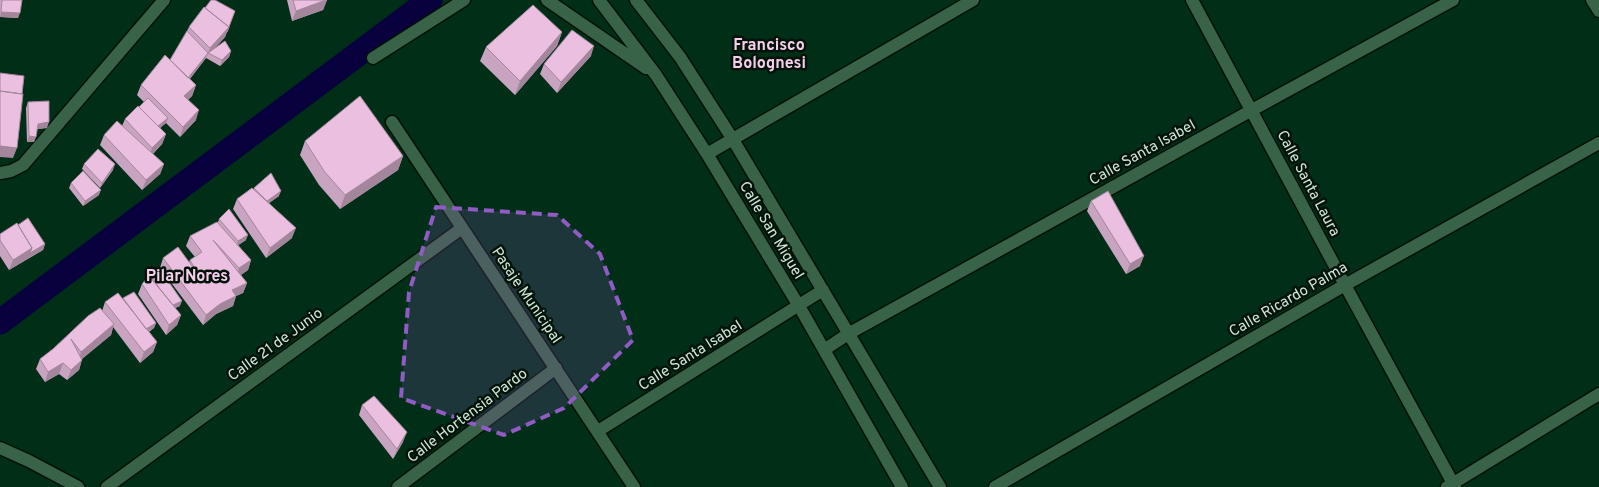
<svg xmlns="http://www.w3.org/2000/svg" width="1599" height="487" font-family="Overpass,sans-serif">
<style>
.lines{fill:none;stroke-linecap:round;stroke-linejoin:round}
.canal{stroke:#09003e;stroke-width:25}
.minor-casing{stroke:#011307;stroke-width:15}
.minor{stroke:#396348;stroke-width:12}
.wall{fill:#c9a4c0}
.shaded-wall{fill:#a4869c}
.building{fill:#eabfdf;stroke:#a4869c}
.marked{fill:#905bc5;fill-opacity:0.2;stroke:#905bc5;stroke-width:4;stroke-dasharray:10 6;stroke-linejoin:round}
.labels{text-anchor:middle;stroke-width:5;stroke-linejoin:round;paint-order:stroke}
.street-label{font-size:15px;fill:#d0e7d7;stroke:#031309}
.neighbourhood-label{font-size:16px;font-weight:bold;fill:#f7cfed;stroke:#031309}
</style>
<rect width="100%" height="100%" fill="#012e17"/>
<g class="lines">
<path class="canal" d="M0 322 430 0"/>
<defs>
<path id="minor" d="M547 0 646 68
M599 0 656 75 707 154 799 306 902 487
M636 0 680 57 732 138 940 487
M1192 0 1345 285 1455 487
M1592 0 1599 11
M373 58 464 0
M392 122 634 487
M707 154 973 0
M0 173 11 171 23 165 164 0
M824 350 848 334 1252 110 1453 0
M598 431 823 290
M0 448 29 461 78 487
M107 487 462 228
M398 487 556 368
M995 487 1345 285 1599 143
M1447 487 1599 394"/>
</defs>
<use href="#minor" class="minor-casing"/>
<use href="#minor" class="minor"/>
</g>
<path class="wall" d="M0 0H22L18 18 0 17Z
M287 0H327L323 10 292 21Z
M205 8 235 11 225 37 215 48 231 51 229 57 220 66 206 58 190 79 196 85 192 96 188 100 196 120 180 137 166 123 160 128 166 134 162 144 153 154 164 164 160 174 142 190 100 145 104 135 122 126 125 119 139 107 144 102 137 95 141 85 170 60 187 31 189 27Z
M562 32 557 46 515 95 480 61 486 47Z
M591 56 557 93 540 74 544 64Z
M28 102 47 128 37 129 34 142H27L26 108Z
M305 141 403 156 398 170 340 209 319 185 300 155Z
M84 164 113 170 100 188 82 169Z
M71 183 99 195 83 206 69 188Z
M254 188 279 196 269 203 292 238 266 258 233 209 237 199 253 190Z
M1091 201 1140 266 1126 274 1087 211Z
M219 219 246 240 238 245 251 260 248 270 241 275 247 283 243 293 236 296 233 306 216 314 203 325 160 268 163 258 189 262 190 260 195 257 186 246 190 236 218 222Z
M18 225 45 244 43 250 9 270 0 256V234Z
M150 275 180 306 175 308 181 315 177 325 166 335 138 294 142 284 150 277Z
M123 298 156 323 154 328 149 332 157 342 153 352 140 363 113 327 111 335 82 359 79 370 67 380 59 374 45 382 36 369 40 359 102 311 105 302 123 299Z
M362 405 403 442 393 459 359 415Z"/>
<path class="shaded-wall" d="M327 0 323 10 292 21 296 11Z
M1 12 20 13 18 18 0 17Z
M229 27 225 37 210 54 208 53 210 48Z
M562 32 557 46 515 95 520 81Z
M594 46 591 56 557 93 561 82Z
M231 51 229 57 220 66 222 60Z
M208 53 206 58 186 83 188 78Z
M196 85 192 96 181 106 184 96Z
M199 110 196 120 180 137 183 127Z
M168 118 166 123 153 134 155 128Z
M49 122 47 128 36 129 38 124Z
M166 134 162 144 149 158 152 148Z
M29 136 36 137 34 142H27Z
M0 146 17 148 13 158 0 157Z
M403 156 398 170 340 209 345 195Z
M115 164 113 170 100 188 102 183Z
M164 164 160 174 142 190 146 180Z
M101 190 99 195 83 206 85 201Z
M281 191 279 196 265 206 267 201Z
M296 228 292 238 266 258 270 248Z
M248 235 246 240 236 247 238 241Z
M45 244 43 250 9 270 13 260 32 248Z
M1144 256 1140 266 1126 274 1130 264Z
M251 260 248 270 236 278 239 268Z
M247 283 243 293 236 296 233 306 216 314 203 325 206 315 220 304 232 290Z
M182 301 180 306 169 311 171 306Z
M181 315 177 325 166 335 169 325Z
M156 323 154 328 144 334 146 329Z
M114 324 111 335 78 362 81 352Z
M157 342 153 352 140 363 144 352Z
M82 360 79 370 67 380 71 370Z
M63 363 59 374 45 382 48 372Z
M407 432 403 442 393 459 397 449Z"/>
<path class="building" d="M2 0H22L20 13 1 12Z
M211 0H215L235 11 227 32 229 27 205 8Z
M293 0H326L296 11Z
M533 5 562 32 520 81 486 47Z
M204 7 229 27 210 48 189 27Z
M572 30 594 46 561 82 544 64Z
M187 31 208 53 188 78 170 60Z
M225 41 231 51 222 60 208 53Z
M165 55 196 85 184 96 199 110 183 127 141 85Z
M0 73 24 76 22 94 0 91Z
M0 91 23 94 17 148 0 146Z
M360 96 403 156 345 195 324 171 305 141Z
M148 98 168 118 158 126 139 107Z
M49 101V122L38 124 36 137 29 136 28 102Z
M138 106 166 134 152 148 125 119Z
M117 121 164 164 146 180 104 135Z
M98 149 115 164 102 183 84 164Z
M83 171 101 190 85 201 71 183Z
M271 173 281 191 267 201 254 188Z
M252 188 296 228 270 248 237 199Z
M1108 191 1144 256 1130 264 1091 201Z
M229 209 248 235 238 241 219 219Z
M28 218 45 244 30 253 32 248 18 225Z
M217 222 251 260 239 268 213 240 247 283 232 290 236 296 220 304 206 315 163 258 178 247 200 277 190 260 202 252 190 236Z
M17 223 32 248 13 260 0 240V234Z
M159 268 182 301 173 305 160 289 150 275Z
M149 276 181 315 169 325 142 284Z
M134 292 156 323 146 329 123 298Z
M118 293 157 342 144 352 105 302Z
M100 308 114 324 81 352 71 339 82 360 71 370 63 363 48 372 40 359 53 349 88 316Z
M374 396 407 432 397 449 362 405Z"/>
<path class="marked" d="M436 207 557 215 600 254 633 340 564 408 504 435 401 398 409 292Z"/>
<g class="labels">
<g class="street-label">
<text transform="translate(1142 152) rotate(-29)" y="5">Calle Santa Isabel</text>
<text transform="translate(1309 183) rotate(62)" y="5">Calle Santa Laura</text>
<text transform="translate(772 230) rotate(59)" y="5">Calle San Miguel</text>
<text transform="translate(527 295) rotate(56)" y="5">Pasaje Municipal</text>
<text transform="translate(1288 299) rotate(-30)" y="5">Calle Ricardo Palma</text>
<text transform="translate(275 344) rotate(-36)" y="5">Calle 21 de Junio</text>
<text transform="translate(690 355) rotate(-32)" y="5">Calle Santa Isabel</text>
<text transform="translate(467 415) rotate(-37)" y="5">Calle Hortensia Pardo</text>
</g>
<g class="neighbourhood-label">
<text x="769" y="50">Francisco<tspan x="769" dy="18">Bolognesi</tspan></text>
<text x="187" y="281">Pilar Nores</text>
</g>
</g>
</svg>
